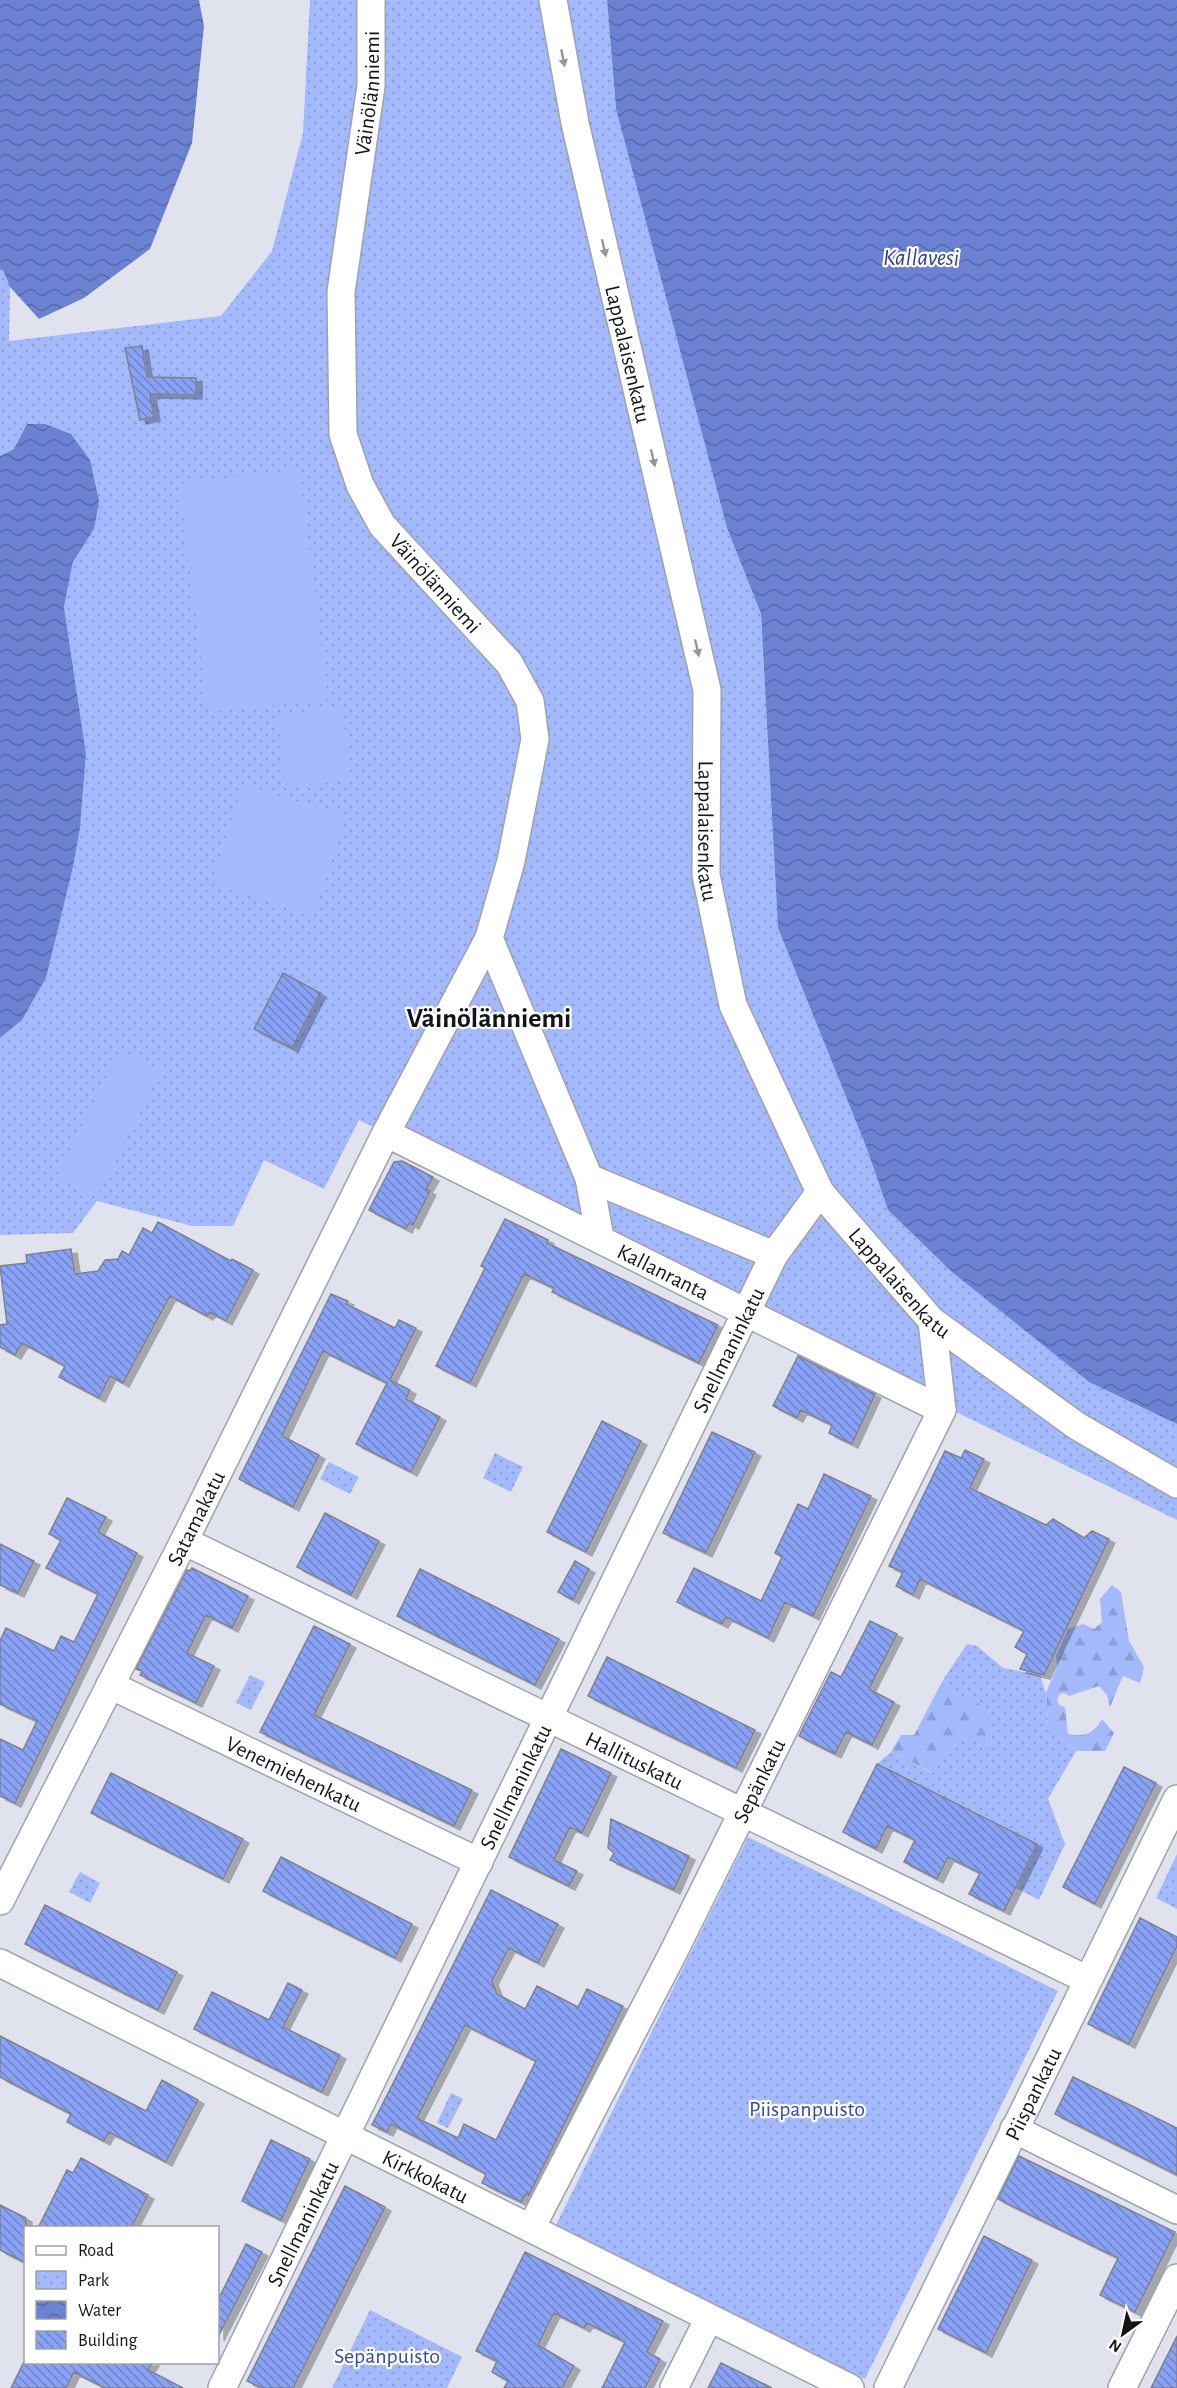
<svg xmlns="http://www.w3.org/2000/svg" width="1177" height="2388" font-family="'Alegreya Sans',sans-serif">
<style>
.forest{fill:url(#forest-firs)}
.park{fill:url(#park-dots)}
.garden{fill:#a4b9fb}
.water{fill:url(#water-waves)}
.building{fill:url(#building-back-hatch);stroke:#7f828b;stroke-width:1.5;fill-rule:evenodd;filter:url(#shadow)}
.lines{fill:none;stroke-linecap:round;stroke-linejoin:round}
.minor-casing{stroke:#9fa2ac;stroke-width:30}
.minor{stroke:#fff;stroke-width:27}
.oneway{fill:#959697}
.labels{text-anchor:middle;stroke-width:4.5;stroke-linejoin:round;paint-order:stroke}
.street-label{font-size:22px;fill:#131518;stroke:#fff}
.park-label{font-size:22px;fill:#3649a9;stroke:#fff}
.water-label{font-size:24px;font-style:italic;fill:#2c3d9c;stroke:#fff}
.district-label{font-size:28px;font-weight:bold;fill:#131518;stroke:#fff}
</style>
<defs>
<pattern id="forest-firs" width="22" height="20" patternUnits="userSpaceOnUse" patternTransform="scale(1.5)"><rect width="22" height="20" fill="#a4b9fb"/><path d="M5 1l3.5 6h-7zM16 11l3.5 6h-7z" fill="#8c9ed6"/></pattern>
<pattern id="park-dots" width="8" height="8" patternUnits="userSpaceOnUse" patternTransform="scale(1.5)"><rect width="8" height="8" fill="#a4b9fb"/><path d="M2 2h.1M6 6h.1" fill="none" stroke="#8c9ed6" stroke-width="1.8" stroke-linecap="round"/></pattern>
<pattern id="water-waves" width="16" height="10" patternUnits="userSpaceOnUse" patternTransform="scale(1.5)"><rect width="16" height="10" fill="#6b82d3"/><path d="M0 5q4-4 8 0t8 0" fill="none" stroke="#5769aa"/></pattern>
<pattern id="building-back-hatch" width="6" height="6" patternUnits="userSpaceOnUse" patternTransform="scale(1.5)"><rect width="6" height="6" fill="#89a2f6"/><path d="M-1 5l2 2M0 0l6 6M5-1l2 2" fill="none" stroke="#6f83c6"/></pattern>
<filter id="shadow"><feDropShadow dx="6" dy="4" stdDeviation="0" flood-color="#0004"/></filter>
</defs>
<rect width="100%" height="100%" fill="#e0e3ed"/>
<path class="forest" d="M1112 1585 1121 1592 1129 1641 1144 1667 1140 1683 1123 1676 1110 1707 1107 1695 1099 1686 1069 1696 1065 1693 1060 1694 1057 1700 1059 1705 1065 1707 1068 1734C1085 1737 1093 1734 1102 1719L1114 1733 1105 1751H1076L1048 1727 1046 1693 1057 1666 1056 1656 1068 1629 1083 1624 1094 1629 1102 1622 1100 1599Z
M943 1680 953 1686 955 1693 975 1698C986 1713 994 1727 991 1746L976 1742H958L933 1773 891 1752 901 1735H914Z"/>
<path class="park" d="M310 0H607L616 109 727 528 761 614 778 928 867 1149 888 1210 953 1273 1089 1382 1177 1424V1520L359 1120 324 1189 264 1160 233 1226H192L97 1201 73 1233 0 1235V1038L22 1020 46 978 73 866 80 828 86 754 64 607 73 562 94 529 14 449 0 456V270L3 269 10 287 9 341 221 316 272 251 303 133Z
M495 1453 523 1467 511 1492 483 1478Z
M329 1462 359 1477 350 1494 320 1479Z
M967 1644 977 1646 1003 1668 1040 1675 1046 1693 1048 1727 1076 1751 1048 1799 1065 1844 1039 1900 1016 1888 1037 1844 877 1764 891 1752 932 1773 958 1741 976 1742 991 1746C994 1727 986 1714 975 1698L961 1699 954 1693 952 1686 943 1680Z
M250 1675 265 1682 251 1710 236 1703Z
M748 1837 1058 1991 865 2379 556 2225Z
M1177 1854V1909L1156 1898Z
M80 1872 100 1883 90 1903 69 1892Z
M451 2093 463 2099 448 2128 437 2123Z
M370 2310 462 2357 447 2388H332Z"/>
<path class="garden" d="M299 469 328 699 208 712 179 484Z
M342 707 351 780 286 788 277 715Z
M243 785 346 816 313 916 212 884Z
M121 1051 161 1071 96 1197 57 1177Z"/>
<path class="water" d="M0 0H199L204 26 192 143 150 249 84 298 39 319 10 287 3 270H0Z
M607 0H1177V1424L1089 1382 953 1273 888 1210 867 1149 778 928 761 614 727 528 616 109Z
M27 424H45L71 434 90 460 99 501 94 529 73 562 64 607 86 754 80 828 73 867 46 978 22 1020 0 1038V456L14 449Z"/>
<path class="building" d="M142 346 147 377 196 378V395L150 394 154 417 140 420 125 348Z
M283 973 320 993 292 1048 254 1029Z
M402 1161 433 1177 426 1189 430 1191 413 1225 409 1223 406 1229 369 1210 394 1162Z
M505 1219 548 1240 547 1243 718 1325 699 1363 552 1292 554 1288 524 1274 470 1383 436 1366 485 1268 481 1266Z
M158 1222 231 1261 232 1259 253 1270 226 1321 210 1312 207 1316 170 1296 123 1383 110 1376 99 1398 59 1377 65 1366 22 1343 15 1355 0 1347V1325L7 1324 0 1266 27 1263 26 1255 71 1249 75 1274 98 1271 105 1260 118 1259 122 1251 129 1255 143 1228 152 1233Z
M331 1294 348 1301 346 1304 395 1328 399 1320 416 1328 390 1380 410 1390 406 1399 440 1417 411 1472 356 1444 387 1383 323 1351 282 1436 319 1455 293 1507 239 1479Z
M798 1356 875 1394 852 1444 829 1433 832 1425 801 1410 797 1418 773 1406Z
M602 1421 641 1441 586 1552 547 1532Z
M712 1432 755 1452 706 1553 663 1533Z
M965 1450 984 1459 970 1488 1046 1525 1053 1519 1084 1538 1092 1531 1109 1539 1044 1675 1020 1669 1027 1654 1015 1647 1024 1631 920 1579 913 1595 896 1586 903 1572 889 1566 945 1451 961 1458Z
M824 1474 871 1496 813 1616 785 1602 768 1638 726 1617 722 1624 677 1602 694 1568 761 1601 782 1557 775 1553 798 1504 808 1509Z
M67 1498 106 1517 98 1532 137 1553 15 1803 0 1796V1739L23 1750 37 1721 0 1704V1641L6 1628 54 1651 61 1636 74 1642 98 1594 46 1568 61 1540 49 1534Z
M325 1513 379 1541 351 1595 297 1567Z
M0 1544 34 1561 18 1593 0 1585Z
M575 1561 589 1569 573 1600 558 1592Z
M192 1568 248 1596 232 1628 206 1615 187 1653 214 1666 196 1703 140 1675 142 1671 136 1669 187 1570 190 1571Z
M420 1569 559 1639 535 1685 397 1616Z
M870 1621 897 1634 869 1689 894 1702 872 1745 846 1732 835 1754 799 1736 831 1672 841 1677Z
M314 1626 350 1644 314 1715 472 1790 454 1826 260 1732Z
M607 1657 755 1730 736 1768 588 1696Z
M561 1749 611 1773 582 1833 570 1827 554 1860 577 1871 569 1886 509 1857Z
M877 1764 1037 1844 1004 1911 969 1894 980 1873 948 1857 937 1879 904 1862 915 1840 887 1826 876 1849 843 1832Z
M1124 1767 1156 1783 1095 1904 1063 1887Z
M111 1773 243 1839 223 1879 91 1813Z
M611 1819 689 1856 674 1890 610 1860 614 1853 608 1848Z
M281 1857 412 1924 395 1958 263 1891Z
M491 1890 558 1924 538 1963 509 1948 492 1981 497 1994 525 2009 537 1986 578 2007 587 1989 623 2006 529 2195 526 2194 521 2202 482 2183 486 2174 432 2145 391 2124 387 2132 372 2125ZM465 2025 536 2061 496 2140 464 2124 458 2138 417 2118Z
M45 1905 177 1972 158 2010 25 1944Z
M1140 1918 1177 1937V1946L1129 2044 1088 2024Z
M288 1983 302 1990 283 2027 340 2055 322 2092 194 2029 212 1992 269 2020Z
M0 2036 146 2111 162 2080 198 2100 166 2162 109 2132 104 2141 67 2122 71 2114 0 2077Z
M1073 2077 1177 2128V2175L1055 2114Z
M271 2140 310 2159 281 2220 242 2201Z
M1019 2156 1175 2232 1135 2312 1100 2295 1118 2258 998 2199Z
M81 2158 148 2195 131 2228H38L67 2170 73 2173Z
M345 2186 385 2207 293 2388H262L247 2381Z
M0 2205 26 2218V2263L0 2250Z
M984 2236 1032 2260 986 2353 938 2329Z
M246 2244 262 2252 218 2337V2300Z
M525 2252 663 2321 647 2352 660 2359 645 2388H602L625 2342 587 2323 584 2328 554 2313 538 2345 574 2366 562 2388H504L508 2381 492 2372 497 2361 476 2351Z
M1177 2336V2388H1151Z
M24 2362H153L148 2370 183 2388H105L74 2372 66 2388H11Z
M721 2363 772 2388H708Z"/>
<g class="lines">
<defs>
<g id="minor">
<path id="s1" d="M553 0 575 123 707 690 706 875 733 1005 820 1192 932 1321 1077 1426 1177 1484"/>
<path d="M489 938 589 1178 600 1238"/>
<path id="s2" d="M386 1133 942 1410"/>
<path d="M589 1178 774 1255"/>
<path id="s3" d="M184 1541 1086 1979"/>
<path id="s4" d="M110 1685 479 1862"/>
<path id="s5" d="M0 1901 184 1541 386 1133 489 938 511 861 528 775 535 739 530 701 509 663 382 525 360 485 343 434 341 292 371 86V0"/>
<path id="s6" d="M0 1963 850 2388"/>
<path d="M1014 2129 1177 2210"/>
<path id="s7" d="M531 2228 672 1955 942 1410 932 1321"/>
<path id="s8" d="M222 2388 774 1255 820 1192"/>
<path d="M674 2388 709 2318"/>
<path id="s9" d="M888 2388 1177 1799"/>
<path d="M1122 2388 1177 2278"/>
</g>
</defs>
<use href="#minor" class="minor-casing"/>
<use href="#minor" class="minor"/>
</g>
<defs><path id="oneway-solid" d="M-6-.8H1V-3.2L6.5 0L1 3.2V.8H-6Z" transform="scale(1.5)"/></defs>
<g class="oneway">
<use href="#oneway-solid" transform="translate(563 58) rotate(79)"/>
<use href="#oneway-solid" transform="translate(604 248) rotate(77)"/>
<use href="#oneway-solid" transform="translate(653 458) rotate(77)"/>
<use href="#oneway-solid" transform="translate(697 648) rotate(77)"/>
</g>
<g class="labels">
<g class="street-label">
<text dy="8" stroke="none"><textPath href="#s5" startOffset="1996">Väinölänniemi</textPath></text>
<text dy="8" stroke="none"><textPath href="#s1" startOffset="362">Lappalaisenkatu</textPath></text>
<text transform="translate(436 583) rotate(48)" y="8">Väinölänniemi</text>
<text dy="8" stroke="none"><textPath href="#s1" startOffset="848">Lappalaisenkatu</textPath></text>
<text dy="8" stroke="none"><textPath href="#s2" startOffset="310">Kallanranta</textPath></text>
<text dy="8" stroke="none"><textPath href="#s1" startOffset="1352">Lappalaisenkatu</textPath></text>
<text dy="8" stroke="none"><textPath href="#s8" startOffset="1155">Snellmaninkatu</textPath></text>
<text dy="8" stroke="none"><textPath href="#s5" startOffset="430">Satamakatu</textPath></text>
<text dy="8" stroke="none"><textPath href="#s3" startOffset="501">Hallituskatu</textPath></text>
<text dy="8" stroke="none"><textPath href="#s4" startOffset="204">Venemiehenkatu</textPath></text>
<text dy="8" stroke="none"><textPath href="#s7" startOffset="502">Sepänkatu</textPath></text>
<text dy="8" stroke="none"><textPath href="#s8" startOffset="669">Snellmaninkatu</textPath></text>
<text dy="8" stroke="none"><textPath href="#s9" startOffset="328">Piispankatu</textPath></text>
<text dy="8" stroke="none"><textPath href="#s6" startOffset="476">Kirkkokatu</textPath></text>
<text dy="8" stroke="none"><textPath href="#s8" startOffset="183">Snellmaninkatu</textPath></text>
</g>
<g class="park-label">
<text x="807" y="2116">Piispanpuisto</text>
<text x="387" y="2363">Sepänpuisto</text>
</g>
<g class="water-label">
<text x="921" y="265">Kallavesi</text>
</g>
<g class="district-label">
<text x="489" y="1027">Väinölänniemi</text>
</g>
</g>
<rect x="24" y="2226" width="195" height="138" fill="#ffffff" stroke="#a1a1a3" stroke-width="1.5"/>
<rect x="36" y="2246" width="30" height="9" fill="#ffffff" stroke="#a1a1a3" stroke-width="1.5"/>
<text x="78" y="2256" font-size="18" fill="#131518">Road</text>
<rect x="36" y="2271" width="30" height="18" fill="url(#park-dots)" stroke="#a1a1a3" stroke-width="1.5"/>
<text x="78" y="2286" font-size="18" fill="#131518">Park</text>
<rect x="36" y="2301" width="30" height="18" fill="url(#water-waves)" stroke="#a1a1a3" stroke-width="1.5"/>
<text x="78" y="2316" font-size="18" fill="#131518">Water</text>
<rect x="36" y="2331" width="30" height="18" fill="url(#building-back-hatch)" stroke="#a1a1a3" stroke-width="1.5"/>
<text x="78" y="2346" font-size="18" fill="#131518">Building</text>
<g transform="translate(1123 2334) rotate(213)" stroke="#ffffff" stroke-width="4.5" paint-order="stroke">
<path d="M0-4.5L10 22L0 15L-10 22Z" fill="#131518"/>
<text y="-9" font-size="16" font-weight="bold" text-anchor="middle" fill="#131518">N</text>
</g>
</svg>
